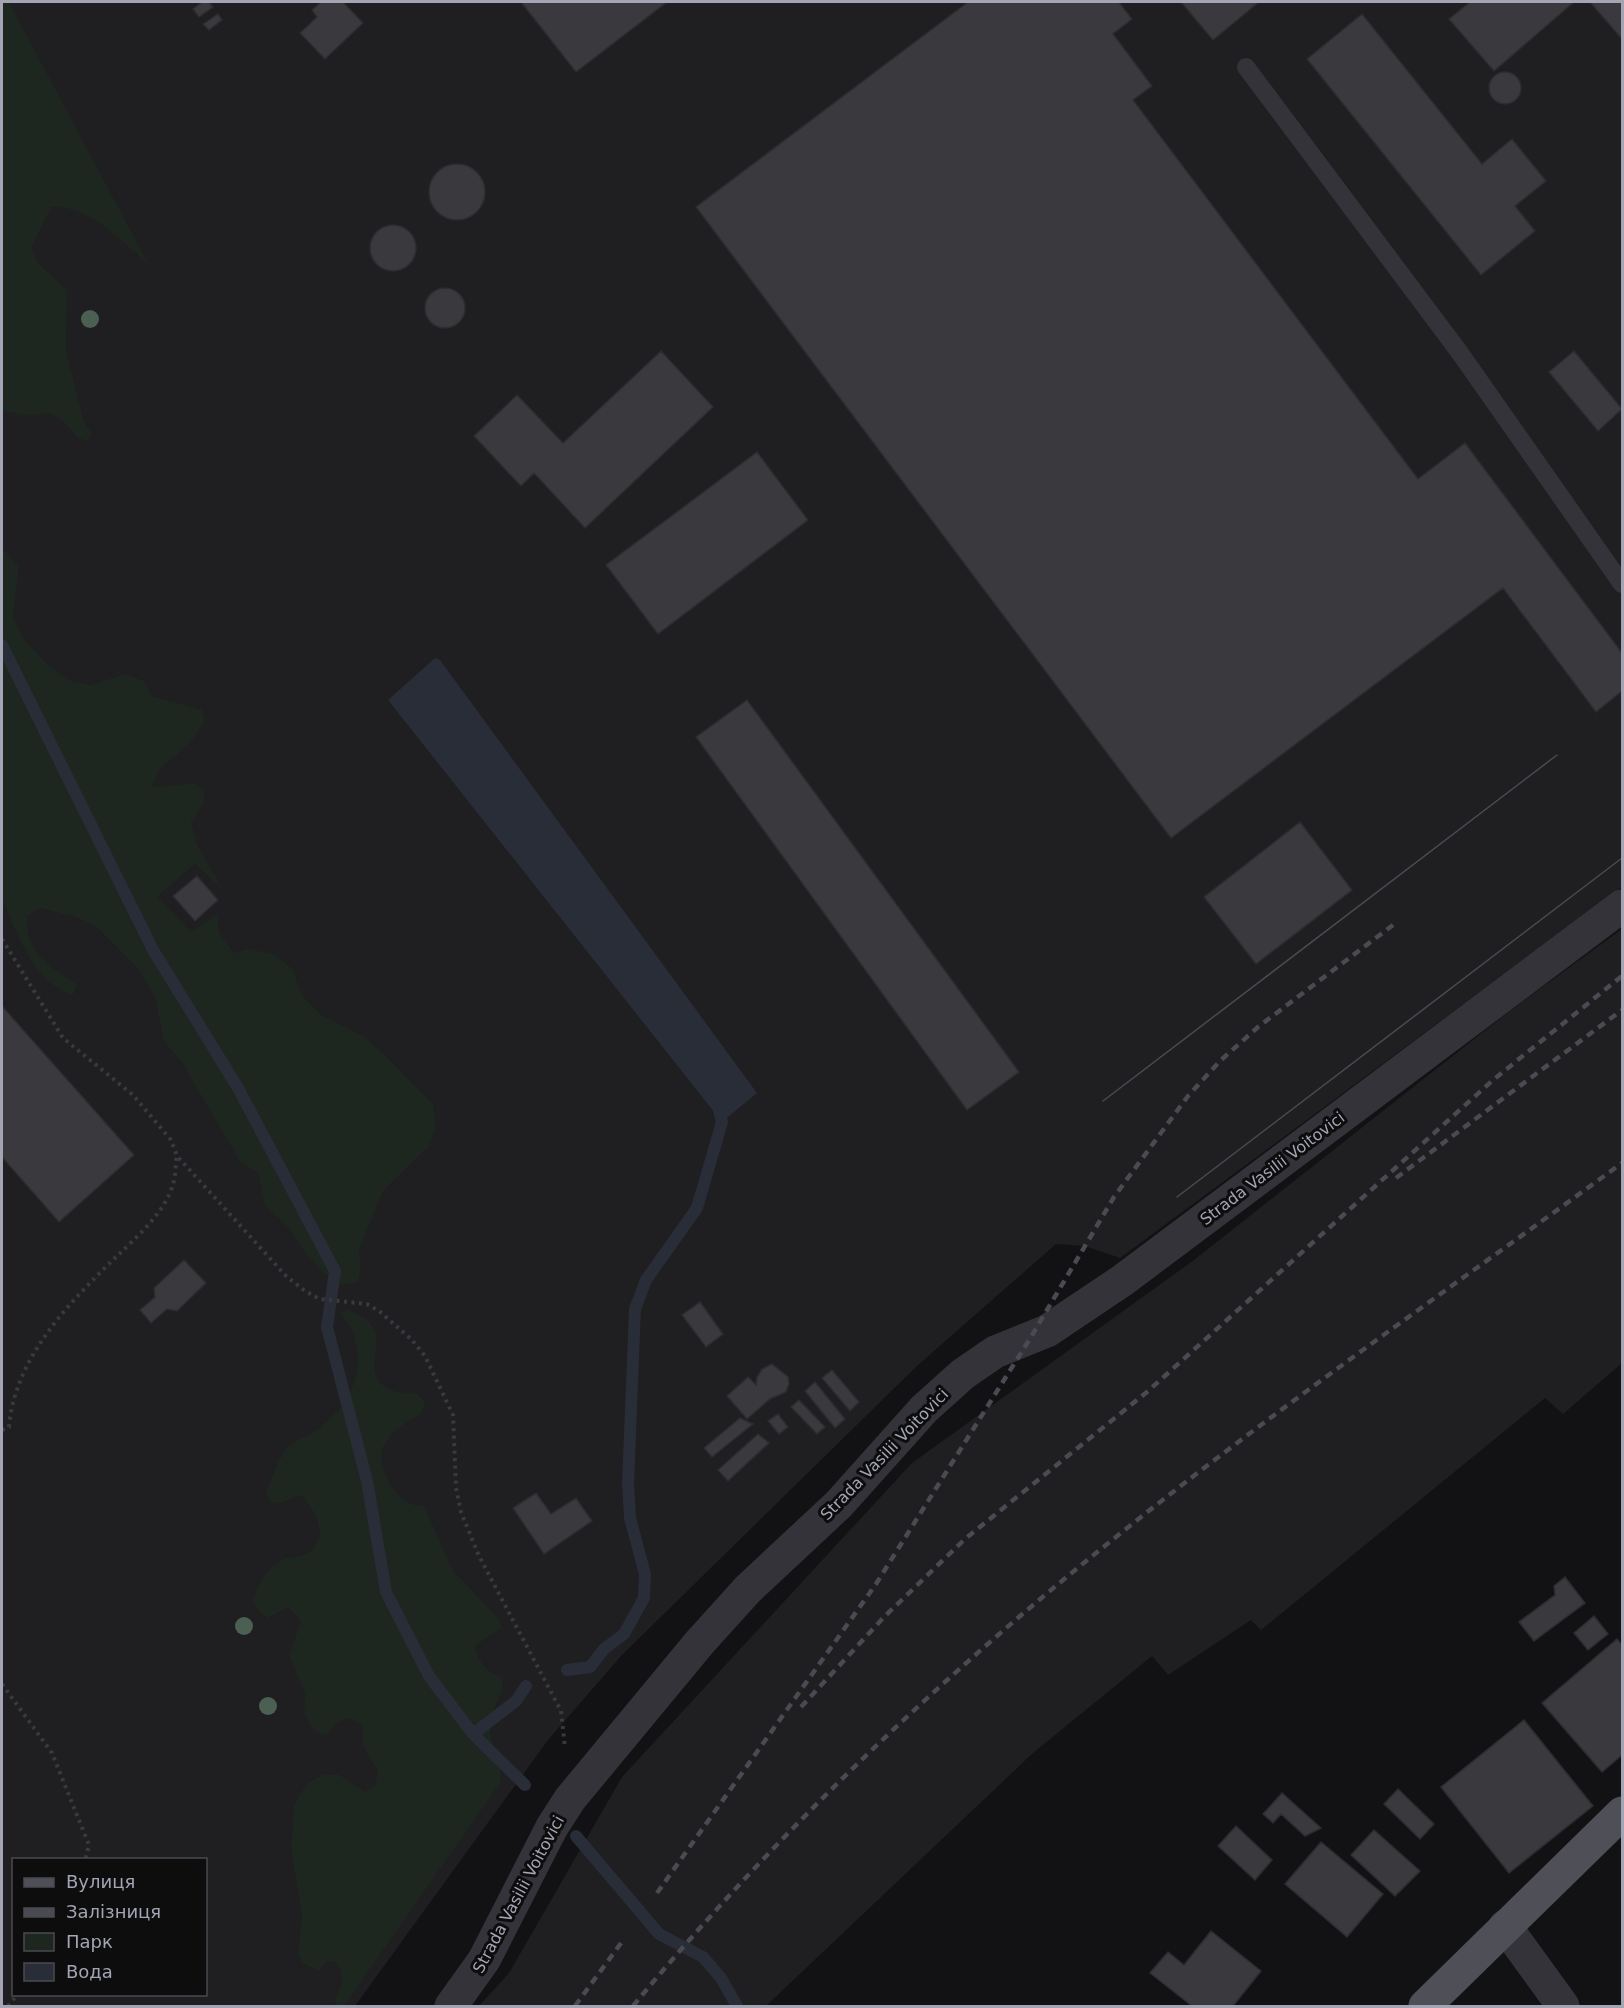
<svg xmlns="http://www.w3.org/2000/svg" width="1624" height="2008" font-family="'DejaVu Sans',sans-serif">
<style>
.built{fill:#1f1e21;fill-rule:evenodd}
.green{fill:#1e2620}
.water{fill:#282d37}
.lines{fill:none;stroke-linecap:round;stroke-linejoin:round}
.stream{stroke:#282d37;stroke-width:12}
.building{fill:#39393e;stroke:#2d2c30;stroke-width:1.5}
.path{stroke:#393940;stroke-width:4;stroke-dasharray:3 4.5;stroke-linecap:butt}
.service{stroke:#333339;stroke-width:18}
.minor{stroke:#333339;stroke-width:33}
.primary{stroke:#4f4f58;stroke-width:33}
.tram{stroke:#4a4a52;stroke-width:1.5}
.rail{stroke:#4a4a52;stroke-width:4.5;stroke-dasharray:8 6;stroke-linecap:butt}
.tree{fill:#4b6052}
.labels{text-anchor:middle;stroke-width:6;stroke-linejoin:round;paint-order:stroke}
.street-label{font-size:16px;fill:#a3a4b4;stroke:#0d0d0e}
</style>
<rect width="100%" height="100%" fill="#121214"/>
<path class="built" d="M2 2H1622V887L1120 1258 1085 1246 1056 1244 917 1366 622 1655 548 1740 355 2006H2ZM14 1860H206V1994H14Z
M1622 929V1363L1563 1414 1545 1398 1261 1630 1251 1620 1168 1675 1152 1656 1033 1753 766 2006H479L509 1973 622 1777 912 1463 1194 1260 1511 1010Z"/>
<path class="green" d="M2 2H9L149 265C119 240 92 206 51 207L31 249 38 263 67 290 66 351 84 422 92 434 87 441 77 437 63 421 50 413 30 416 2 411Z
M2 548 19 566 13 617 25 641 46 663 68 680 90 685 125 674 144 681 152 696 202 710 205 721 190 743 159 770 152 787 195 783 205 791 203 805 191 822 197 844 223 890 195 864 157 897 191 932 217 914 219 933 234 953 249 949 273 954 293 969 301 994 321 1015 363 1036 383 1053 433 1104 436 1125 429 1146 383 1191 359 1250 361 1267 358 1282 341 1285 321 1271 305 1253 286 1225 265 1205 258 1173 240 1162 183 1064 164 1041 155 996 137 968 97 927 76 917 40 908 27 916C26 954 49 966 77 984L73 995C34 984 16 933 2 898Z
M349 1310C358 1314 370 1319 374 1329 380 1343 373 1357 375 1371 378 1390 400 1394 416 1393L425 1402 422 1413C407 1422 391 1431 383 1447 376 1463 393 1497 409 1503 413 1505 419 1505 423 1506L427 1512 452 1569 499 1619 502 1628 475 1646C478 1663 487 1671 502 1678 506 1695 494 1703 490 1718 486 1742 506 1761 500 1783L344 2006H337L335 2000C342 1986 345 1977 337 1963L327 1961 319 1971 303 1963 298 1953 302 1916 291 1848 294 1804 307 1783 323 1775H340L365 1792 375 1785 378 1771C374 1764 368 1757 365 1749 358 1733 373 1727 348 1718L338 1722 326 1736 315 1731 307 1720 304 1711 305 1694 289 1655 301 1621 288 1607 268 1618 260 1613 253 1602C257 1586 265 1570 280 1561 287 1556 298 1559 306 1554 332 1540 315 1509 301 1495L278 1504 269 1501 266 1491C273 1477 279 1455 290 1445 296 1439 307 1437 314 1432 348 1408 367 1374 353 1332 351 1325 344 1321 341 1313Z"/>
<path class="water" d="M435 658 440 660 757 1093 722 1122 388 700Z"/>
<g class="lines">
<path class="stream" d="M2 645 153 950 238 1088 335 1271 327 1327 367 1481 386 1592 429 1676 473 1734 525 1785
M567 1670 590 1667 604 1649 624 1634 644 1598 645 1574 630 1518 628 1483 635 1309 646 1280 697 1208 722 1122 718 1106
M473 1734 516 1701 526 1686
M576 1836 659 1934 703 1957 721 1978 737 2006"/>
</g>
<path class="building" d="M202 2H209L213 7 199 17 193 9Z
M321 2H343L363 23 325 59 300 33 317 17 312 10Z
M521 2H667L576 72Z
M968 2H1119L1132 19 1113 34 1152 86 1133 100 1418 479 1465 443 1622 653V691L1596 712 1503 588 1171 838 696 207Z
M1181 2H1259L1213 40Z
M1470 2H1574L1494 71 1449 19Z
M1590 2H1622V39Z
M218 14 222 20 209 30 203 24Z
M1362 14 1482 164 1512 139 1546 181 1515 206 1535 231 1481 275 1307 59Z
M1489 88a16 16 0 1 1 32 0a16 16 0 1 1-32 0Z
M429 192a28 28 0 1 1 56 0a28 28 0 1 1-56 0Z
M370 248a23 23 0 1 1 46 0a23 23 0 1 1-46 0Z
M425 308a20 20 0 1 1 40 0a20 20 0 1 1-40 0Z
M661 351 713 407 585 528 534 473 521 486 474 436 517 395 563 443Z
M1574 351 1622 409 1598 431 1549 372Z
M757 452 808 520 658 634 606 565Z
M747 700 1019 1072 967 1110 696 737Z
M1300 822 1352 890 1256 964 1204 897Z
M197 876 218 900 195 921 173 896Z
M2 1006 134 1155 59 1222 2 1157Z
M184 1260 206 1283 177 1311 167 1309 151 1323 140 1310 155 1297 154 1288Z
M700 1302 723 1334 706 1347 682 1315Z
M772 1364 788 1377 789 1384 786 1392 770 1399 747 1419 727 1396 748 1377 756 1385 757 1377 762 1369Z
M832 1370 859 1402 850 1411 822 1378Z
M815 1382 845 1419 835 1428 805 1391Z
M799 1400 825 1427 817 1434 791 1407Z
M778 1414 788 1427 779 1434 768 1421Z
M740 1418 753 1424 712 1457 704 1448Z
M758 1434 769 1443 728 1481 718 1470Z
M536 1493 551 1514 576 1498 592 1521 544 1554 513 1508Z
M1565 1577 1585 1603 1534 1641 1519 1622 1555 1595 1554 1586Z
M1594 1616 1608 1634 1588 1650 1574 1633Z
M1617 1639 1622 1645V1755L1602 1772 1542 1703Z
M1524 1720 1593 1806 1509 1873 1441 1787Z
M1398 1789 1434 1824 1420 1839 1384 1804Z
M1282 1793 1321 1828 1305 1836 1281 1814 1273 1823 1263 1814Z
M1236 1826 1272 1860 1255 1880 1218 1846Z
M1374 1830 1420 1871 1395 1896 1351 1855Z
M1321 1842 1383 1894 1347 1937 1285 1884Z
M1211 1931 1261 1971 1233 2006H1192L1150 1973 1168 1952 1184 1965Z"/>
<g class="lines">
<path class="path" d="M2 939 63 1038 133 1095 171 1140 177 1156 286 1276 305 1291 320 1299 367 1304 379 1311 411 1339 425 1356 453 1415 456 1488 461 1512 479 1556 561 1711 565 1748
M2 1430 9 1427C15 1357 69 1303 117 1256 137 1237 166 1211 173 1184 176 1175 175 1165 177 1156
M2 1684 52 1753 89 1845 85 1860
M8 2006 18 1994"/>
<path class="service" d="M1246 67 1460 353 1622 584"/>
<path class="minor" d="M1505 1926 1563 2006
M451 2006 484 1960 552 1827 570 1799 700 1642 748 1589 839 1504 924 1409 963 1374 995 1352 1047 1331 1123 1280 1622 906"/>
<path class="primary" d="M1425 2006 1622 1813"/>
<path class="tram" d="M1103 1101 1557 755
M1177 1197 1622 858"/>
<path class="rail" d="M1396 1178 1622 1010
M801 1707 885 1616 965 1539 1147 1392 1493 1080 1622 976
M657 1893 876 1584 1031 1337 1114 1197 1188 1096 1220 1061 1258 1027 1397 922
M575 2006 624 1939
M633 2006C772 1838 931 1686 1101 1549 1269 1413 1448 1290 1622 1163"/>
</g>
<g class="tree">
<circle cx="90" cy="319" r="9"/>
<circle cx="244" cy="1626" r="9"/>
<circle cx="268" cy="1706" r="9"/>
</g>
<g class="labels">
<g class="street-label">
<text transform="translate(1272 1168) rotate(-37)" y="6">Strada Vasilii Voitovici</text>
<text transform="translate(884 1454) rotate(-46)" y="6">Strada Vasilii Voitovici</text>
<text transform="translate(518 1894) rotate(-62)" y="6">Strada Vasilii Voitovici</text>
</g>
</g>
<rect width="1624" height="2008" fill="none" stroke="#a3a4b4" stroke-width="6"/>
<rect x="12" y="1858" width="195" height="138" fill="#0d0d0e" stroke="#494950" stroke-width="1.5"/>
<rect x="24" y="1878" width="30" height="9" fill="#4f4f58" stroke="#494950" stroke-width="1.5"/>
<text x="66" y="1888" font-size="18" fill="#a3a4b4">Вулиця</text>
<rect x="24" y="1908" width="30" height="9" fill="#4a4a52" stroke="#494950" stroke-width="1.5"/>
<text x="66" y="1918" font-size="18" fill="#a3a4b4">Залізниця</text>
<rect x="24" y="1933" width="30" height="18" fill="#1e2620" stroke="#494950" stroke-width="1.5"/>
<text x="66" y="1948" font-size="18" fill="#a3a4b4">Парк</text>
<rect x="24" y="1963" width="30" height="18" fill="#282d37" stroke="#494950" stroke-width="1.5"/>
<text x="66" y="1978" font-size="18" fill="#a3a4b4">Вода</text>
</svg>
